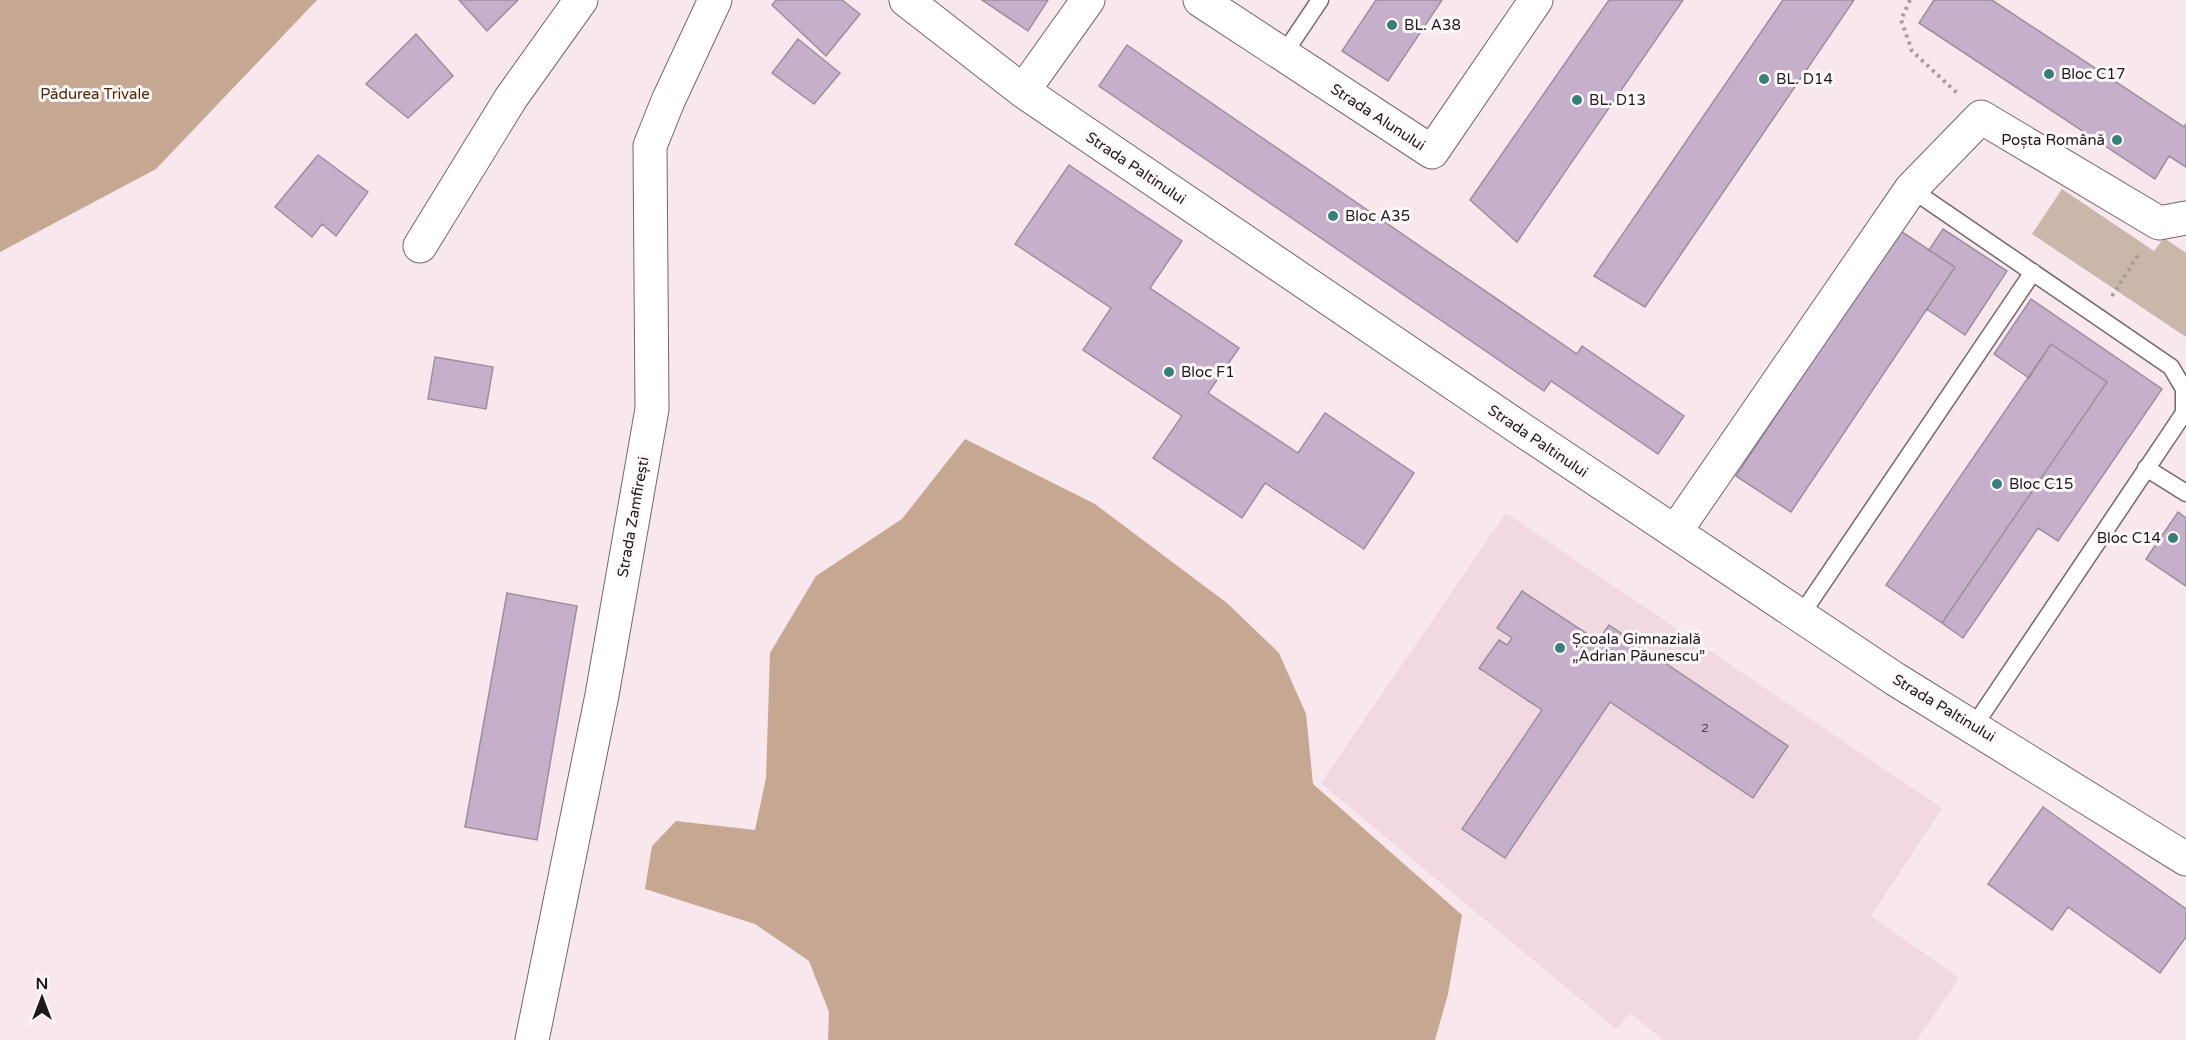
<svg xmlns="http://www.w3.org/2000/svg" width="2186" height="1040" font-family="'Varela Round',sans-serif">
<style>
.built{fill:#f1d8e1}
.green{fill:#cab7a9}
.forest{fill:#c6a892}
.building{fill:#c6afcb;stroke:#9a909c;stroke-width:1.5}
.lines{fill:none;stroke-linecap:round;stroke-linejoin:round}
.service-casing{stroke:#75676c;stroke-width:19}
.minor-casing{stroke:#75676c;stroke-width:35}
.path{stroke:#a89b9f;stroke-width:4;stroke-dasharray:3 4.5;stroke-linecap:butt}
.service{stroke:#fff;stroke-width:16}
.minor{stroke:#fff;stroke-width:33}
.poi-dot{fill:#377f7b;stroke:#fef8fa;stroke-width:2}
.labels{text-anchor:middle;stroke-width:6;stroke-linejoin:round;paint-order:stroke}
.number-label{font-size:12px;fill:#493e47}
.poi-label{font-size:15px;fill:#1f191b;stroke:#fef8fa;text-anchor:start}
.park-label{font-size:15px;fill:#502800;stroke:#fef8fa}
.street-label{font-size:15px;fill:#1f191b;stroke:#fef8fa}
</style>
<rect width="100%" height="100%" fill="#f8e7ed"/>
<path class="built" d="M1506 513 1942 808 1871 916 1959 978 1917 1040H1663L1630 1013 1616 1029 1321 783Z"/>
<path class="green" d="M2062 189 2154 251 2164 238 2186 253V337L2032 234Z"/>
<path class="forest" d="M0 0H317L156 169 0 252Z
M965 439 1095 504 1227 603 1279 653 1306 714 1313 784 1462 915 1448 994 1435 1040H828L829 1012 809 961 755 924 645 889 652 846 676 821 755 830 766 778 770 653 816 576 902 519Z"/>
<path class="building" d="M459 0H518L487 31Z
M776 0H842L860 14 826 56 772 5Z
M982 0H1048L1028 31Z
M1376 0H1442L1388 81 1342 51Z
M1609 0H1683L1517 242 1470 200Z
M1783 0H1854L1645 307 1594 276Z
M1934 0H1992L2184 127 2186 124V167L2169 156 2155 179 1919 23Z
M416 34 453 76 408 118 366 84Z
M798 39 840 73 814 104 772 73Z
M1127 45 1577 354 1582 346 1684 416 1658 454 1551 381 1544 391 1099 86Z
M318 155 368 192 336 236 322 224 312 237 275 207Z
M1069 165 1182 241 1150 288 1239 348 1208 393 1298 453 1325 413 1414 473 1364 549 1265 483 1242 518 1153 458 1182 416 1083 350 1111 308 1015 244Z
M1943 229 2007 271 1965 335 1927 309 1955 267 1929 250Z
M1899 230 1955 267 1791 512 1736 476Z
M2031 299 2162 389 2058 541 2038 528 1963 638 1942 623 2107 382 2051 344 2029 378 1994 354Z
M2051 344 2107 382 1942 623 1886 585Z
M435 357 493 367 486 409 428 399Z
M2178 512 2186 518V586L2146 559Z
M1522 591 1598 641 1609 625 1788 746 1753 798 1610 702 1505 858 1462 829 1542 710 1479 668 1499 640 1507 645 1512 638 1497 628Z
M507 593 577 606 537 840 465 827Z
M2043 807 2186 909V937L2160 973 2068 907 2052 930 1988 884Z"/>
<g class="lines">
<defs>
<path id="service" d="M1283 55 1320 0
M1911 189 2171 367 2184 389V413L1974 726
M2146 468 2186 493
M1801 615 2033 272"/>
<path id="minor" d="M906 0 1023 91 1521 429 1895 679 2186 859
M1200 0 1432 152 1536 0
M1023 91 1088 0
M420 246 511 98 581 0
M1675 532 1911 189 1981 117 2159 223 2186 218
M532 1040 602 695 652 409 650 146 668 101 715 0"/>
</defs>
<use href="#service" class="service-casing"/>
<use href="#minor" class="minor-casing"/>
<path class="path" d="M1910 0 1901 20 1912 51 1957 93
M2112 296 2140 252"/>
<use href="#service" class="service"/>
<use href="#minor" class="minor"/>
</g>
<g class="poi-dot">
<circle cx="1392" cy="25" r="6"/>
<circle cx="2049" cy="74" r="6"/>
<circle cx="1764" cy="79" r="6"/>
<circle cx="1577" cy="100" r="6"/>
<circle cx="2117" cy="140" r="6"/>
<circle cx="1333" cy="216" r="6"/>
<circle cx="1169" cy="372" r="6"/>
<circle cx="1997" cy="484" r="6"/>
<circle cx="2173" cy="538" r="6"/>
<circle cx="1560" cy="648" r="6"/>
</g>
<g class="labels">
<g class="number-label">
<text x="1705" y="732">2</text>
</g>
<g class="poi-label">
<text x="1404" y="30">BL. A38</text>
<text x="2061" y="79">Bloc C17</text>
<text x="1776" y="84">BL. D14</text>
<text x="1589" y="105">BL. D13</text>
<text x="2105" y="145" text-anchor="end">Poșta Română</text>
<text x="1345" y="221">Bloc A35</text>
<text x="1181" y="377">Bloc F1</text>
<text x="2009" y="489">Bloc C15</text>
<text x="2161" y="543" text-anchor="end">Bloc C14</text>
<text x="1572" y="644">Școala Gimnazială<tspan x="1572" dy="17">„Adrian Păunescu”</tspan></text>
</g>
<g class="park-label">
<text x="95" y="99">Pădurea Trivale</text>
</g>
<g class="street-label">
<text transform="translate(1378 117) rotate(33)" y="5">Strada Alunului</text>
<text transform="translate(1136 168) rotate(34)" y="5">Strada Paltinului</text>
<text transform="translate(1538 441) rotate(34)" y="5">Strada Paltinului</text>
<text transform="translate(633 517) rotate(-80)" y="5">Strada Zamfirești</text>
<text transform="translate(1944 708) rotate(31)" y="5">Strada Paltinului</text>
</g>
</g>
<g transform="translate(42 998)" stroke="#fef8fa" stroke-width="4.5" paint-order="stroke">
<path d="M0-4.5L10 22L0 15L-10 22Z" fill="#1f191b"/>
<text y="-9" font-size="16" font-weight="bold" text-anchor="middle" fill="#1f191b">N</text>
</g>
</svg>
